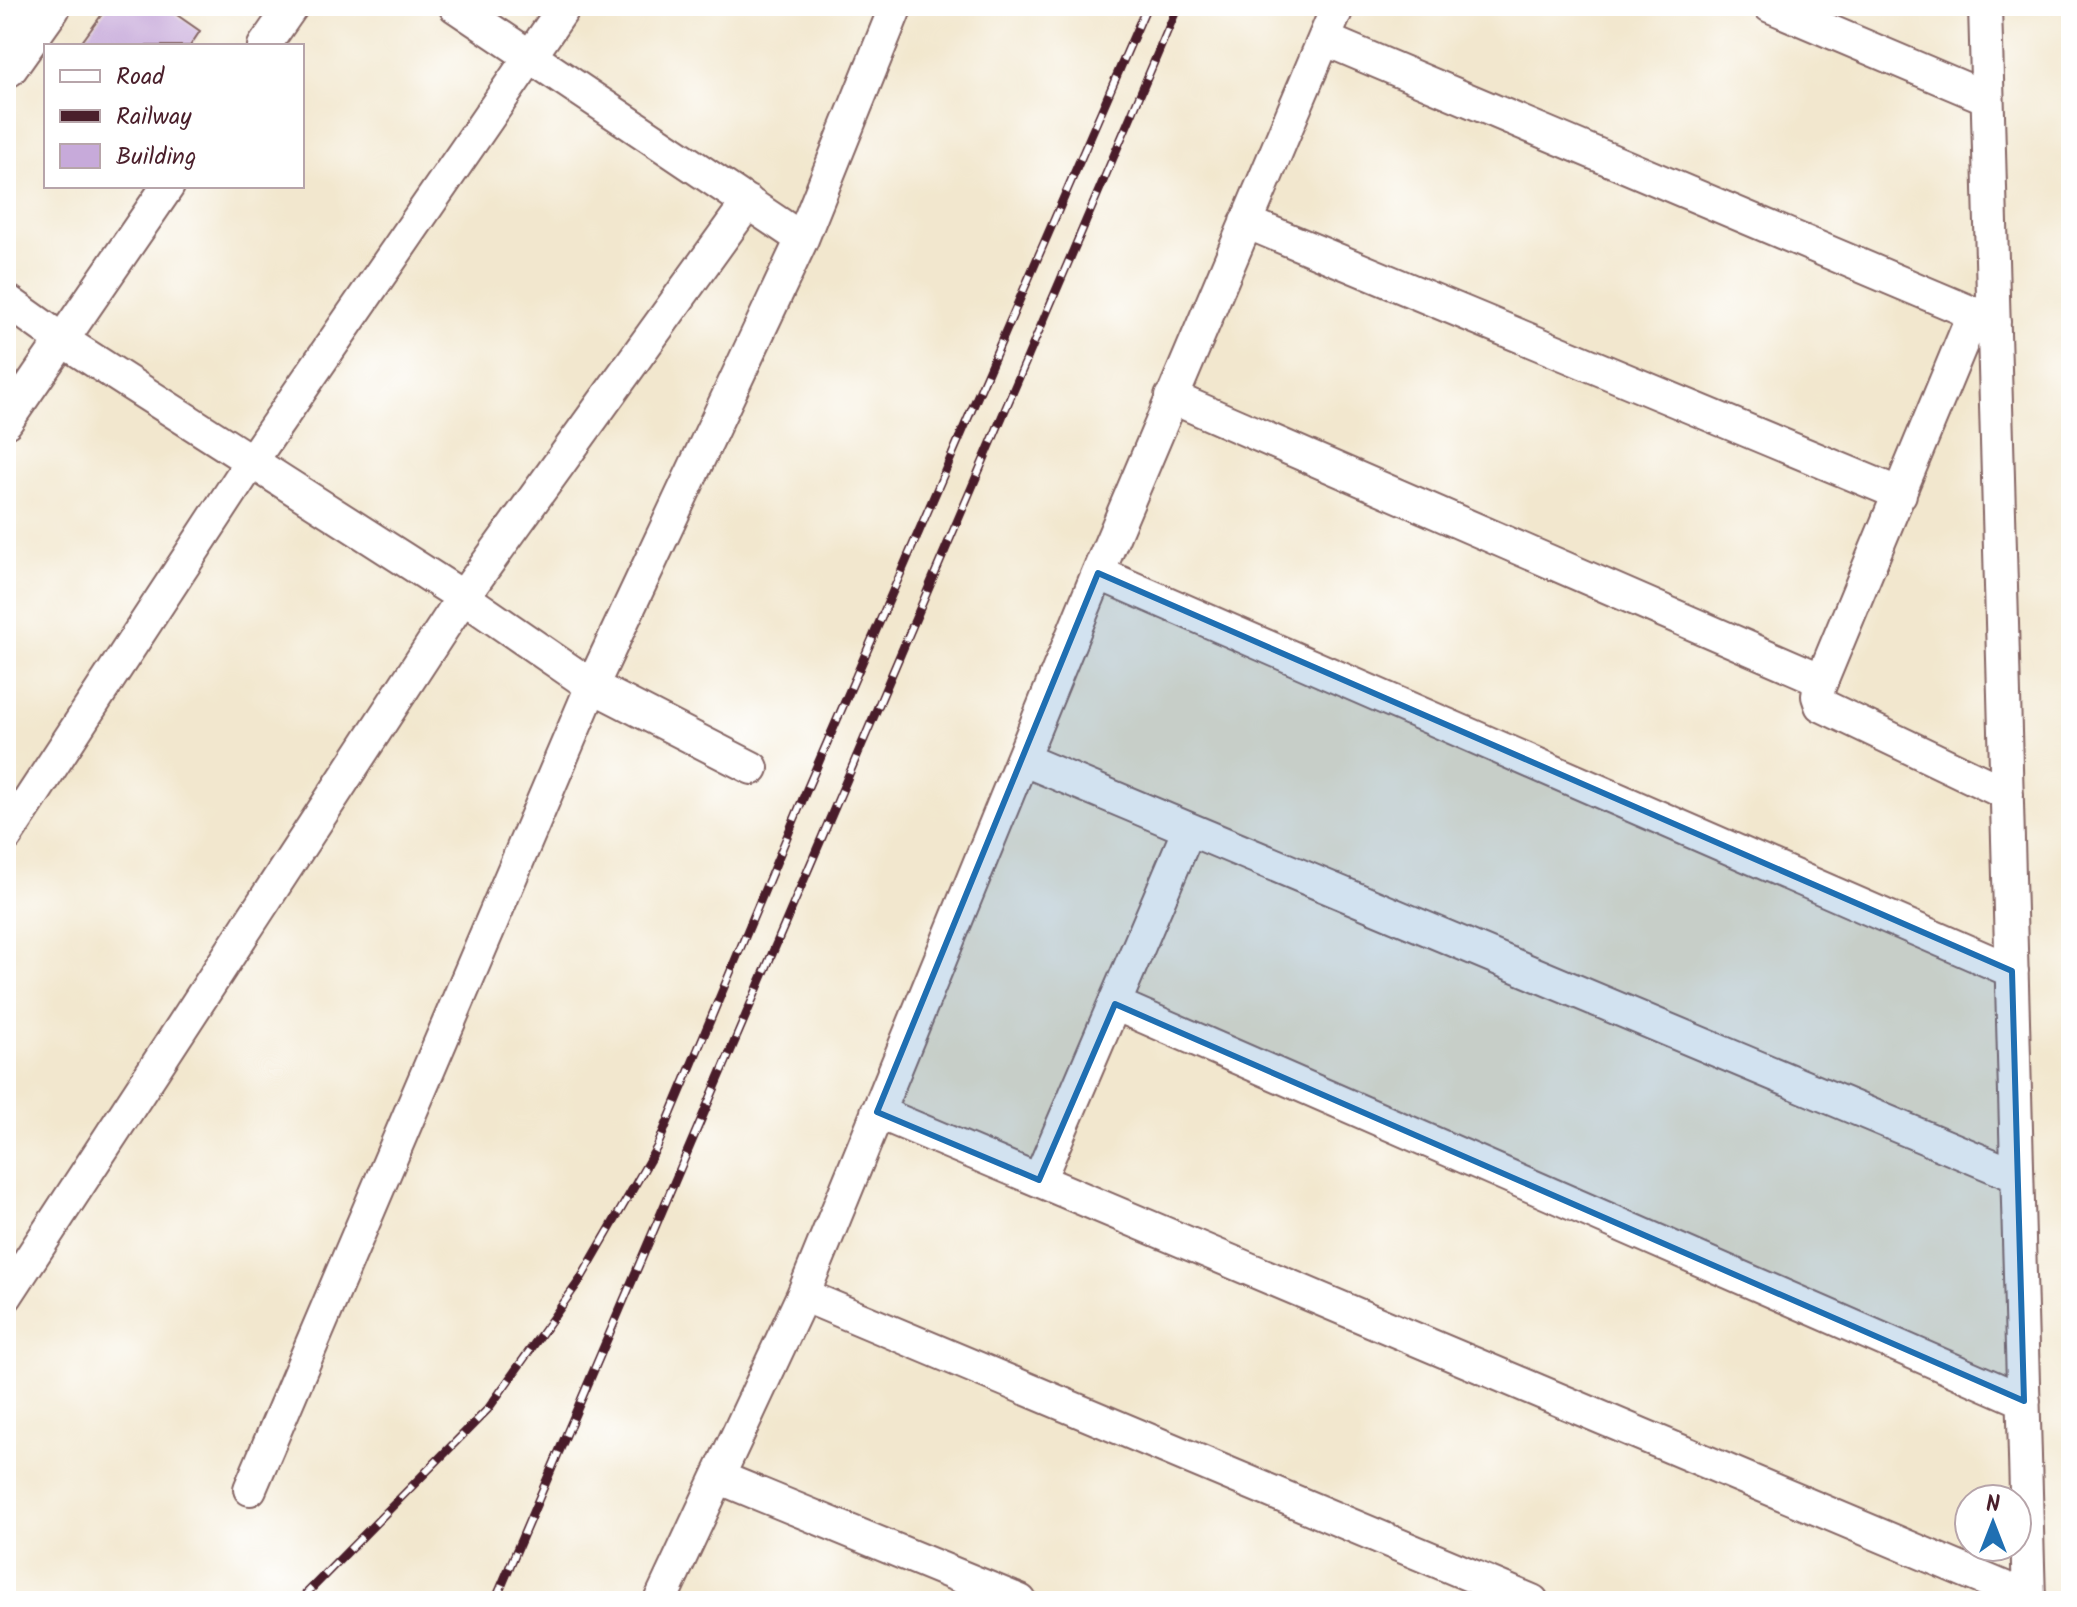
<svg xmlns="http://www.w3.org/2000/svg" width="2077" height="1607" font-family="Kalam,sans-serif">
<style>
.building{fill:#c7aada}
.lines{fill:none;stroke-linecap:round;stroke-linejoin:round}
.street-casing{stroke:#856564;stroke-width:36}
.secondary-casing{stroke:#856564;stroke-width:48}
.street{stroke:#fff;stroke-width:32}
.secondary{stroke:#fff;stroke-width:44}
.rail-casing{stroke:#4a1f2b;stroke-width:9}
.rail{stroke:#fff;stroke-width:6;stroke-dasharray:18;stroke-linecap:butt}
.marked{fill:#1f6fb2;fill-opacity:0.2;stroke:#1f6fb2;stroke-width:6;stroke-linejoin:round}
</style>
<rect width="100%" height="100%" fill="#fff"/>
<filter id="ink" filterUnits="userSpaceOnUse"><feTurbulence type="fractalNoise" baseFrequency=".0125" numOctaves="2"/><feDisplacementMap in="SourceGraphic" scale="16" xChannelSelector="R" yChannelSelector="G"/><feConvolveMatrix kernelMatrix="1 2 1 2 8 2 1 2 1" color-interpolation-filters="sRGB"/></filter>
<filter id="wash" filterUnits="userSpaceOnUse"><feTurbulence type="fractalNoise" baseFrequency=".006" numOctaves="4" result="noise"/><feDisplacementMap in="SourceGraphic" scale="32" xChannelSelector="R" yChannelSelector="G"/><feGaussianBlur stdDeviation="1.8" result="paint"/><feColorMatrix in="noise" values="0 0 0 0 0 0 0 0 0 0 0 0 0 0 0 0 0 1.4 0 .05"/><feComposite in="paint" operator="in"/></filter>
<g filter="url(#wash)">
<rect width="100%" height="100%" fill="#f2e7ce"/>
<g id="blocks">
<path class="building" d="M108 6H164L200 31 190 46H79Z"/>
</g>
</g>
<g filter="url(#ink)">
<use href="#blocks" fill-opacity="0" stroke="#856564" stroke-width="2"/>
<g class="lines">
<defs>
<path id="street" d="M455 6 802 239
M1770 6 1987 98
M1985 6 2029 1601
M1324 39 1994 322
M264 46 292 6
M1246 222 1900 494
M6 300 62 340 463 597 592 686 752 768
M1974 313 1819 687 1818 696 1821 705 2007 794
M1171 397 1822 680
M6 422 168 186
M1098 573 2012 971
M1022 759 2017 1176
M6 836 251 462 565 6
M1115 1004 2024 1401
M877 1112 2029 1598
M1039 1180 1189 829
M803 1295 1532 1601
M6 1296 463 597 748 202
M718 1477 1020 1601
M250 1489 592 686 802 239 896 6
M660 1601 803 1295 1098 573 1338 6"/>
<path id="secondary" d="M6 65 48 6"/>
</defs>
<use href="#street" class="street-casing"/>
<use href="#secondary" class="secondary-casing"/>
<use href="#street" class="street"/>
<use href="#secondary" class="secondary"/>
<defs>
<path id="rail" d="M299 1601 488 1409 580 1280 657 1147 807 789 1147 6
M495 1601 1178 6"/>
</defs>
<use href="#rail" class="rail-casing"/>
<use href="#rail" class="rail"/>
</g>
</g>
<path class="marked" d="M1098 573 2012 971 2024 1401 1115 1004 1039 1180 877 1112Z"/>
<rect width="2077" height="1607" fill="none" stroke="#fff" stroke-width="32"/>
<rect x="44" y="44" width="260" height="144" fill="#ffffff" stroke="#b7a5aa" stroke-width="2"/>
<rect x="60" y="70" width="40" height="12" fill="#ffffff" stroke="#b7a5aa" stroke-width="2"/>
<text x="116" y="84" font-size="24" fill="#4a1f2b">Road</text>
<rect x="60" y="110" width="40" height="12" fill="#4a1f2b" stroke="#b7a5aa" stroke-width="2"/>
<text x="116" y="124" font-size="24" fill="#4a1f2b">Railway</text>
<rect x="60" y="144" width="40" height="24" fill="#c7aada" stroke="#b7a5aa" stroke-width="2"/>
<text x="116" y="164" font-size="24" fill="#4a1f2b">Building</text>
<g transform="translate(1993 1523)"><circle r="38" fill="#ffffff" stroke="#b7a5aa" stroke-width="2"/>
<path d="M0-6L14 30L0 20L-14 30Z" fill="#1f6fb2"/>
<text y="-12" font-size="22" font-weight="bold" text-anchor="middle" fill="#4a1f2b">N</text>
</g>
</svg>
